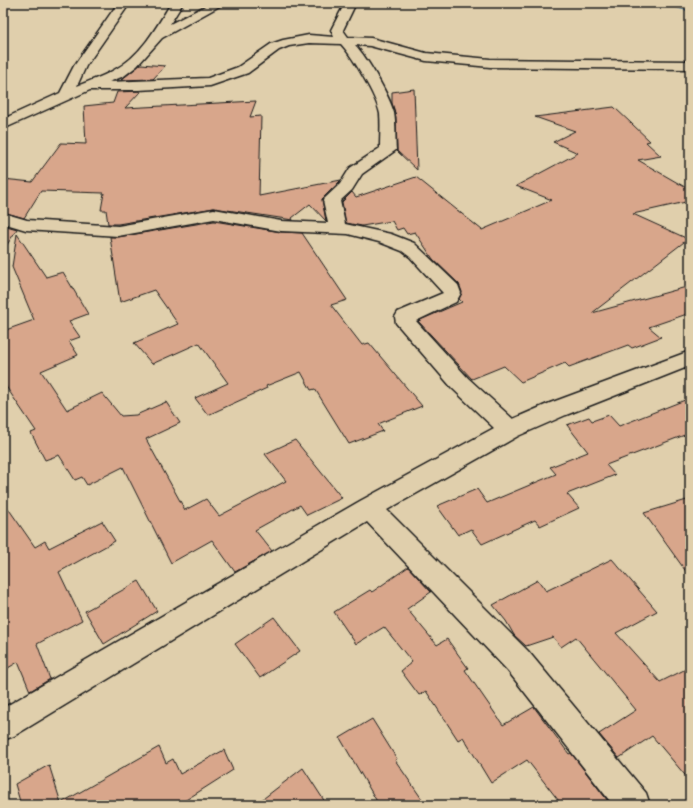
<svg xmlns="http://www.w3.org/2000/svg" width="693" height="808" font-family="'Balsamiq Sans',sans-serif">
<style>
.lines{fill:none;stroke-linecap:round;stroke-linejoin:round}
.stream{fill:#5f8398;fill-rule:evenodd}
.building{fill:#d8a68b;stroke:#1c1c1c}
.street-casing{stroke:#1c1c1c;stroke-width:3}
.street{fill:#e0cfac;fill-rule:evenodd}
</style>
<rect width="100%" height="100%" fill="#e0cfac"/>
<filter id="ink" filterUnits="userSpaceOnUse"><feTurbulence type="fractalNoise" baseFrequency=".025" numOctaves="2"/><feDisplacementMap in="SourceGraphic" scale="8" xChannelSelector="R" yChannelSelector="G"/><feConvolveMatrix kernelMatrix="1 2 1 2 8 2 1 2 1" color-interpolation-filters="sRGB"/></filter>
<g filter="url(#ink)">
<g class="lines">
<path class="stream" d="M659 3H666L690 10V12Z"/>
</g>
<path class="building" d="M141 64 165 66 153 79 121 80Z
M414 89 417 170 397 151 396 117 392 103V92Z
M141 91 125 108 256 101 250 117 261 116 259 196 341 180 322 199 326 221 310 204 292 218 293 220 214 208 118 224H108L106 210H101L104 193 41 191 24 218 3 212V179L32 182 61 143 86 144 84 106 113 103 117 92Z
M614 107 650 141 646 142 661 156 638 160 690 190V201L633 214 688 239 592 313 690 286V313L649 327 661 337 632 348 628 345 569 367 565 363 521 382 504 366 472 379 418 321 462 302 459 299 462 292 459 284 433 259 415 232 407 234 403 228 397 230 392 221 362 226 346 223 342 202 352 192 356 197 416 177 482 230 552 200 516 186 578 153 553 142 575 131 535 117Z
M214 221 281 232 302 233 347 300 331 305 362 345 369 343 422 406 378 424 383 431 349 444 315 389 311 390 301 372 266 386 267 388 208 415 195 398 228 383 199 343 152 364 134 343 178 324 154 290 120 302 110 237H118Z
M3 225 17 229 3 251Z
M17 234 46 277 63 272 88 314 69 321 80 337 69 341 78 355 41 371 67 410 102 393 121 416 136 415 166 402 180 423 146 439 185 510 206 499 219 516 286 481 265 454 295 440 342 498 307 515 300 505 255 530 272 551 235 572 212 540 171 563 123 467 87 485 82 477 75 480 59 455 45 460 31 433 36 431 3 382V331L34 320 12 267Z
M690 398V433L606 465 615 475 567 494 579 508 540 526 535 520 482 544 471 529 458 535 437 506 477 489 487 503 556 474 550 467 588 452 567 425 589 417 592 421 609 415 619 426Z
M690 499V577L644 513Z
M3 501 35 547 45 541 49 548 102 521 115 541 59 572 82 620 37 644 50 679 30 691 18 662 3 671Z
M612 559 657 611 616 633 660 682 690 667V781L652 736 619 758 599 734 636 710 576 637 561 647 553 637 526 646 514 635 506 621 493 605 538 580 546 591Z
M408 567 431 592 407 609 437 645 447 639 468 668 465 670 503 725 534 707 569 754 571 753 611 805H562L527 760 491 783 463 737 458 740 426 691 419 695 401 671 412 662 384 627 356 644 334 612 370 590 372 592Z
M139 581 157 611 104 644 85 611Z
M274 617 300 651 260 678 235 644Z
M372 719 397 759 395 760 426 805H379L340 738Z
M159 747 166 763 173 759 180 774 224 750 233 770 178 805H21L15 784 49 765 61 803Z
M303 768 327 805H255Z"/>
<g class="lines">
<defs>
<path id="street" d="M118 3H130L86 66 77 86C89 81 102 77 114 70 140 57 157 27 171 3H183L170 24 211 3H225L162 38 137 66 124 76 109 82 208 78 238 67 271 44 283 40 309 35 334 37 331 30 345 3H353L355 5 343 30 348 37 371 38 426 53 490 59 690 61V69L490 67 426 61 370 46 355 45C367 57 390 97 394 113 396 124 395 138 396 150L362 174 352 190 340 201 345 224 391 234 414 243 458 285 461 293 456 302 416 321 468 378 513 419 550 403 690 351V366L566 415 518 436 387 510 528 651 646 793 650 805H613L508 671 367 522 14 736 3 740V708L360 501 494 428 452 388 396 323 395 317 398 312 443 293 410 257 402 251 379 242 348 234 281 231 214 219 118 236 26 230 3 223V213L27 220 118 226 214 209 281 221 328 223 323 200 340 184 350 168 380 148C380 137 381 125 380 114 377 97 353 57 341 44L309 43 289 46 279 50 248 73 210 86 138 90H90L3 129V119L60 93 74 66Z"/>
</defs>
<use href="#street" class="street-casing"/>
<use href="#street" class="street"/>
</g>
</g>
<rect width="693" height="808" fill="none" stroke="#e0cfac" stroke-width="16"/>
<rect x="8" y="8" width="677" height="792" fill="none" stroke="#1c1c1c" stroke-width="1.5" filter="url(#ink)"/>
</svg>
